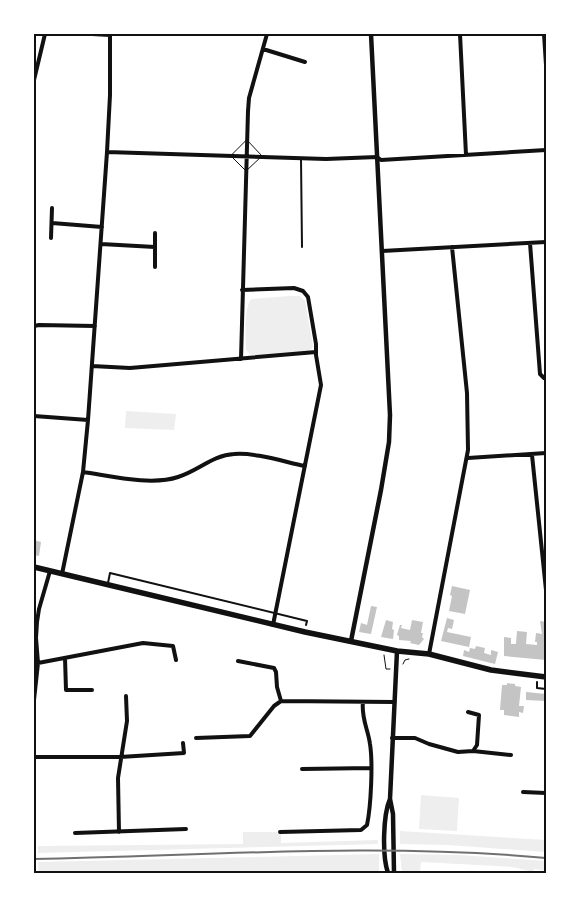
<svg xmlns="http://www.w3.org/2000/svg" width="580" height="907" font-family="'Asap Condensed',sans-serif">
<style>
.green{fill:#eee}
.building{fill:#c4c4c4}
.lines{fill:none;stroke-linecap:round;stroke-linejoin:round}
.path{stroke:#111;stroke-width:1}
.service{stroke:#111;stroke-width:2}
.minor{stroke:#111;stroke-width:4}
.tertiary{stroke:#111;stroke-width:4.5}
.primary{stroke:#111;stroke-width:5.5}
.rail{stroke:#707070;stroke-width:2}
.neatline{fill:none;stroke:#111;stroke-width:2}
</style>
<rect width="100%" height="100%" fill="#fff"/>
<path class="green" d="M289 296H300L305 301 313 346 311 350 303 353 251 355 246 350C246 335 243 312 251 299Z
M126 411 176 414 174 430 125 428Z
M421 795 459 798 457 831 419 829Z
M400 831 546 840V852L448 845 400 844Z
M243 832H277V834H281V843L378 840V844L38 853V846L243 844Z
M379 854V873H39L38 862Z
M400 854 459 855 546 861V871L534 869 533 872 513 867 421 862 420 873H402Z"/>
<path class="building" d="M34 540 41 542 39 556 34 555Z
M452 586 470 590 465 614 449 611 452 596 450 595Z
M371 606 377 607 371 634 359 632 361 623 367 625Z
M447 618 454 620 452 629 448 628 447 632 471 637 469 647 441 641Z
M386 620 393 622 392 629 394 630 393 639 381 637Z
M412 620 423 622 421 633H423L422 637 424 639 419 645 410 643 411 641 399 640V636L397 635 400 625H402L401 628 410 630Z
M540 621 546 622V660L504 656V637L511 638V644H516L517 631 527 632 526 644 537 645V642H535L536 633 542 634Z
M476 646 485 648 484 653 491 655V650L498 652 495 664 463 656 464 650 469 652 470 648 475 649Z
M507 683 515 684V686L521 687 519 706H524L523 713 519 712V717L504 715V710H500L502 685H507Z
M526 692 546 694V701L526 700Z"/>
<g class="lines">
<path class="path" d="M247 140 262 156 246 171 231 156Z
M384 655 386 669H390
M403 664 405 660 409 659"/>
<path class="service" d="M301 159 302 247
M108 583 110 573 307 621 306 625
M537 682V688L546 689
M34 840 35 873"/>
<path class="minor" d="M92 34 110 35
M460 34 466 155
M544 34 546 65
M263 49 305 62
M34 80 45 34
M107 152 326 159 377 157 381 160 546 150
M52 223 102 227
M51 238 52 208
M530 243 540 374 544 378H546
M101 244 155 247
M382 251 546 242
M155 267V233
M242 290 294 288 303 291 308 297 316 344V355L321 385 273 625
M34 326 39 325 95 326
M241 359 248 111 249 98 267 34
M92 366 130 368 316 352
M34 416 88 420
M532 455 546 590
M468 458 546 453
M83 472C111 476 151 486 178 477 198 471 213 455 234 454 254 452 285 462 305 466
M62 574 83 472 88 420 107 152 110 95V34
M429 654 468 450 467 393 452 247
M65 658 66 690H92
M238 661 274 668 276 672 277 687 281 701
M38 663 143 643 173 646 176 660
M34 700 38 663 36 638 37 622 39 609 50 571
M196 738 250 736 274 706 281 701 394 702
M392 738H415L429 744 458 752 473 751 477 745 479 715 468 712
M473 751 511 755
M34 757H120L184 753 183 743
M302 769 371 768
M523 792 546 793
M119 832 118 778 127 721 126 696
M280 832 361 830 367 825C371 806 373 763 370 744 368 729 361 718 363 702
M75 833 186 829"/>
<path class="tertiary" d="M351 641 381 490 389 442 390 415 371 34
M390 799 393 814 394 873
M388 873C382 856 383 815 390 799L397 651"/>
<path class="primary" d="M34 567 305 632 397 651 429 654 491 670 546 677"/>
<path class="rail" d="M34 859C204 856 377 842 546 858"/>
</g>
<rect width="580" height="907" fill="none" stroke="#ffffff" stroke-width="70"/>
<rect x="35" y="35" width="510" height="837" class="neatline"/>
</svg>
